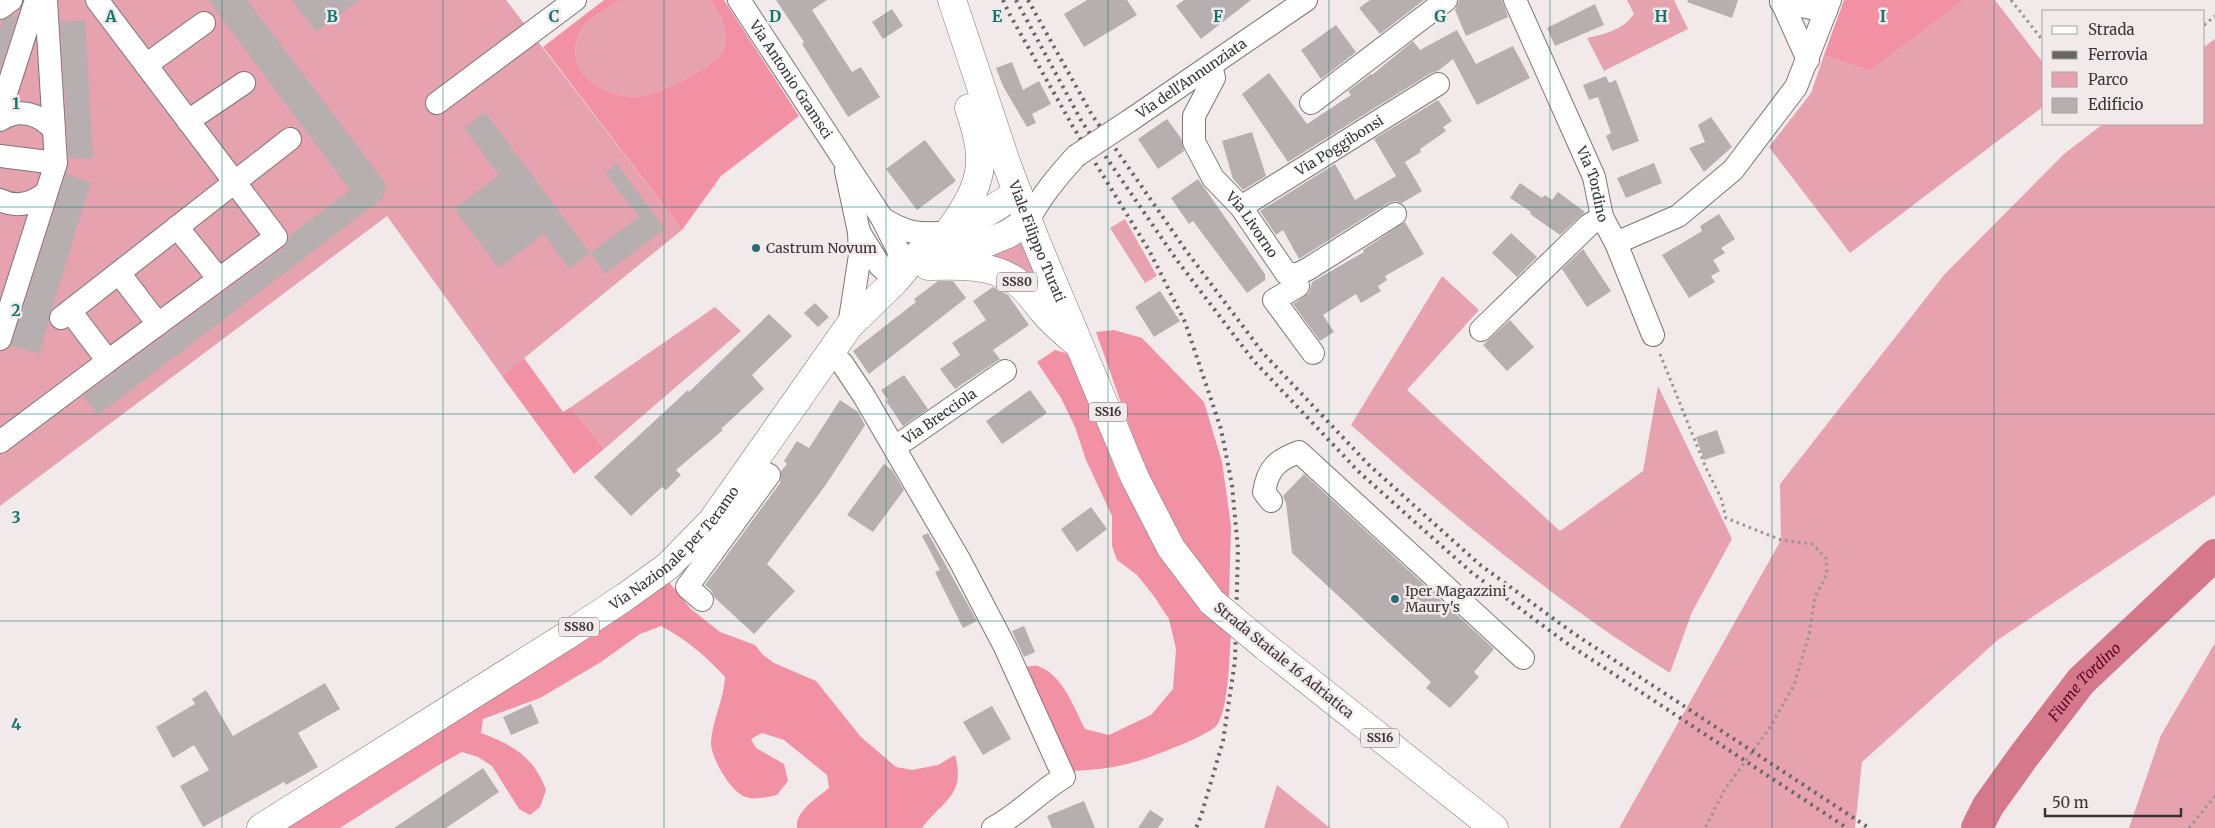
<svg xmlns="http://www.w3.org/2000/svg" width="2215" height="828" font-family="Merriweather,serif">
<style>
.green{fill:#e6a3af}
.forest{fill:#f291a4}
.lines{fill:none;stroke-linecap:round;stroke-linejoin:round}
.river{stroke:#d6788c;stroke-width:32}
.building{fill:#b7aeb0}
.minor-casing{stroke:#7d7576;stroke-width:24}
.major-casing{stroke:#7d7576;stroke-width:29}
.path{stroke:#999394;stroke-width:3;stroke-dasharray:2.5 4;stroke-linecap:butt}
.minor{stroke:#fff;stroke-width:22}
.major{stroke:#fff;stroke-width:28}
.rail{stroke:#696465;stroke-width:4;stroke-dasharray:2.5 5;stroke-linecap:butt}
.minor-bridge-casing{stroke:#7d7576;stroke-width:24;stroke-linecap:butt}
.major-bridge-casing{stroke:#7d7576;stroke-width:29;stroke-linecap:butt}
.minor-bridge{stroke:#fff;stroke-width:22}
.major-bridge{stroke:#fff;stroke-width:28}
.grid{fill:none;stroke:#0f766e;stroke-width:1;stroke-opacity:0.55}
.poi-dot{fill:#266a7b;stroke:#f2e9ea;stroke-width:2}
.labels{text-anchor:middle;stroke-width:5;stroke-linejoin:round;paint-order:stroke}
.shield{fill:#f2e9ea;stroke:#706b6c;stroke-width:1}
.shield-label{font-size:12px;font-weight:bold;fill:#393536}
.street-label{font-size:14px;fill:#393536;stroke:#f2e9ea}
.poi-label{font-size:14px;fill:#393536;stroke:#f2e9ea;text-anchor:start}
.water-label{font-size:15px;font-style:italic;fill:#5d0525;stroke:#f2e9ea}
.grid-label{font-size:16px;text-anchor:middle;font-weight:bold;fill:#0f766e;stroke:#f2e9ea;stroke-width:5;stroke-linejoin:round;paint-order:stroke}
</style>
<rect width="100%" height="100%" fill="#f2e9ea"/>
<path class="green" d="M0 0H506L682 230 502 376 387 216 0 506Z
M622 0H710C720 14 730 32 723 50 716 67 653 98 635 97 597 95 557 66 584 26 590 18 613 5 622 0Z
M1627 0H1674L1688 29 1604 71 1587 38C1605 34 1623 30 1634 14Z
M1964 0H1995L2044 64V106L1850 253 1769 147 1811 93 1824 55 1870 71Z
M2215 39V495L1999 639 1862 762 1855 828H1619L1781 540 1780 484 1944 275 2064 154 2103 124H2204V47Z
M1125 219 1157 276 1145 283 1110 228Z
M1025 234 1052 299 1036 281 1023 270 974 256Z
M1442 276 1479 310 1407 390 1560 531 1643 471 1658 386 1732 539 1692 612 1670 673C1555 602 1452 515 1351 425Z
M715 307 741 331 604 449 571 407Z
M2215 643V828H2129L2161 735Z
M1277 785 1330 828H1264Z"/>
<path class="forest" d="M604 0H622C613 5 590 18 584 26 557 66 597 95 635 97 653 98 716 67 723 50 730 32 720 14 710 0H724L799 116 721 176 682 230 543 47Z
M1844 0H1964L1870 71 1824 55Z
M1114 330 1142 338 1204 402 1222 462 1231 526 1229 597 1215 591 1156 502 1096 332Z
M1055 350 1072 355 1118 476 1148 534 1193 598 1231 635C1229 657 1229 707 1217 725 1210 735 1145 760 1131 763 1112 768 1094 770 1074 771L1022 667C1027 667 1034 665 1038 666 1063 675 1074 708 1085 729L1109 735 1151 715 1173 689 1176 649 1169 619 1153 595 1137 575 1117 560 1112 546V516L1086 460 1075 427 1061 398 1037 362Z
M524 358 563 412 571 407 604 449 574 474 502 376Z
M667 580 691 609 720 632 755 645 763 655 774 663 816 681 861 737 896 767 912 770 938 765 955 755C966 796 943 800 922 828H797C795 811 817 798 829 788L827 775 784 740 762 733 751 739 756 748 784 764 788 781 777 795C767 797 753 801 743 796 729 789 710 756 711 741 713 719 724 699 725 677 706 656 687 640 661 626L640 634 601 662 540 698 483 719 481 733C513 745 534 757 546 790L540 807 530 815 519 809 492 766 478 757 462 752 437 766 340 828H261Z"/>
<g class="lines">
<path class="river" id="s1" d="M1977 828 1988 806 2023 757 2081 681 2215 555"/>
</g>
<path class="building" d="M208 0H247L386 184 383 198 98 415 83 396 284 248 288 243 289 236 350 190Z
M292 0H359L316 32Z
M776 0H827L812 10 852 72 861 67 880 97 848 117 802 44 804 42Z
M1087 0H1127L1137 15 1084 47 1064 14Z
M1184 0H1251L1201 39 1176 6Z
M1370 0H1424L1380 34 1359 8Z
M1459 0H1502L1508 17 1466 36 1455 10Z
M1688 0H1738L1732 18 1687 2Z
M1595 4 1604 25 1555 46 1547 28Z
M892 9 903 26 883 39 872 22Z
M12 15 17 17 0 69V29L3 20Z
M85 20 93 158 69 159 60 22Z
M1336 25 1356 52 1321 79 1301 50Z
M1457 30 1476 64 1513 46 1530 78 1477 105 1453 59 1438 71 1431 73 1288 162 1242 94 1269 73 1307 124 1351 95 1348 91 1371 74 1372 75 1413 41 1420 50Z
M1012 62 1023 90 1039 81 1051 104 1032 114 1036 123 1027 127 1003 86 996 68Z
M1606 76 1609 83 1616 80 1639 141 1612 151 1606 136 1611 133 1598 97 1589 100 1583 85Z
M1438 100 1452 121 1443 127 1446 131 1420 149 1421 152 1405 162 1422 191 1402 203 1395 201 1388 203 1299 259 1283 230 1276 235 1260 211 1335 164 1355 200 1396 176 1374 139Z
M485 112 590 253 569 269 544 234 499 268 454 209 499 175 464 128Z
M1711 117 1732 147 1704 172 1689 148 1705 142 1698 125Z
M1167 119 1181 138 1184 151 1158 169 1138 139Z
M1252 132 1266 176 1243 190 1233 179 1222 141Z
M925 140 956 181 917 210 886 169Z
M1654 163 1662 183 1626 198 1617 178Z
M617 164 665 229 605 274 590 253 639 217 605 173Z
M66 174 91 182 52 309 49 314V321L39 354 11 346Z
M1198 179 1265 274V280L1247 293 1193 221 1189 224 1171 198Z
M1520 183 1542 198 1545 195 1552 200 1558 192 1585 212 1560 235 1530 214 1531 212 1510 198Z
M1719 214 1735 239 1721 248 1725 253 1713 260 1720 271 1711 276 1715 282 1689 298 1662 255 1702 231 1700 226Z
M1405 222 1424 254 1385 276 1387 280 1378 286 1381 291 1361 303 1356 294 1323 315 1334 332 1320 341 1293 304 1309 293 1312 282 1364 252 1363 250Z
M1511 233 1537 257 1517 277 1492 253Z
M1583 249 1611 291 1587 307 1562 269Z
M938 281H953L966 298 869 374 853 351 916 302 914 299Z
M993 287 1008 295 1029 325 993 350 1000 359 955 389 940 369 960 355 952 343 986 320 973 301Z
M1160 291 1180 321 1154 337 1135 307Z
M815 303 829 317 818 327 804 313Z
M769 314 792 336 752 375 764 389 721 429 723 430 676 470 681 475 666 490 662 487 631 516 594 477 688 390 689 392Z
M1510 320 1534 347 1507 371 1483 345Z
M904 375 928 409 903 426 886 401 888 400 881 390Z
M1030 390 1047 413 1002 444 986 421Z
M840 400 858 412 865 425 825 486 767 564 795 591 754 634 715 598 711 590 705 585 780 483 781 471 787 464 784 461 797 441 809 448Z
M1717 430 1725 453 1704 460 1696 437Z
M884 464 892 470 904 490 873 532 847 515Z
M1304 474 1494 649 1474 672 1479 677 1450 708 1426 688 1431 682 1292 553 1286 503 1283 496Z
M1091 507 1107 529 1077 552 1061 529Z
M928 533 977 621 963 628 935 572 940 570 922 536Z
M1024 626 1035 652 1024 657 1012 631Z
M325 683 340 709 298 733 318 767 286 785 284 782 203 827 180 786 209 770 194 745 173 758 156 727 195 704 192 699 206 690 233 736Z
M531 704 539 723 511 735 503 717Z
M992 706 1011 739 983 755 963 722Z
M483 768 499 792 446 828H394Z
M1084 801 1095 828H1052L1047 816Z
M1150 810 1164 819 1158 828H1138Z"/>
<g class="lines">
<defs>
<g id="minor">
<path id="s2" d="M739 0 882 218 899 252 896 280 880 266 859 232"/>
<path id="s3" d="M1515 0 1594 177 1602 217 1616 243 1653 335"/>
<path d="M1781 0 1808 60"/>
<path d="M1781 2 1826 11"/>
<path d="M0 8 11 0"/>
<path d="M146 65 204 23"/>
<path id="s4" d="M1211 65 1214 78 1194 116V142L1213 178 1241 207 1286 273 1296 275 1308 269 1395 214"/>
<path d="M437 103 575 0"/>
<path d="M1311 103 1446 0"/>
<path d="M0 112 36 0"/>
<path id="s5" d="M1132 119 1306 0"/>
<path d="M0 120C19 107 40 114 54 130"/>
<path d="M188 121 244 83"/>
<path d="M0 156 56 163"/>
<path d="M846 171 859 232 860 255 849 326"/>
<path d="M0 200C16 208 32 204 46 193"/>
<path id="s6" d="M1241 207 1438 84"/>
<path d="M882 218C907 234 920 235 949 232"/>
<path d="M1028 221C1041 196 1057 177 1076 156"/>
<path d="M177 227 219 279"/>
<path d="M1616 243 1678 216 1733 170 1796 87 1830 0"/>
<path d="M119 273 158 324"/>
<path d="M1289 273 1298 286 1274 300 1313 353"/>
<path d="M70 311 108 361 276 237 97 0"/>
<path d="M61 318 290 139"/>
<path d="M1481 330 1589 225 1602 217"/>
<path d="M0 339 56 163 46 0"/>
<path d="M829 353 842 363 864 396 960 561 1005 647 1064 777C1039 792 1019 814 993 828"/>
<path d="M0 442 108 361"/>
<path id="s7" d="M895 447 1005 371"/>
<path d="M1271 501 1264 492C1268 468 1277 460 1299 452L1523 658"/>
<path d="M702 600 687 587 769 475 751 465"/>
</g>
<g id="major">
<path id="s8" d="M952 0 1007 165 1035 239 1135 478 1171 548 1212 602"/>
<path d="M950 230C983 183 988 163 969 108"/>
<path d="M937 263 1008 234 1028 221"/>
<path d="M928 266C957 265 993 264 1017 282 1028 290 1035 302 1043 311 1052 322 1063 331 1073 340"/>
<path d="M1266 647 1494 828"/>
<path id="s9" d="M261 828 566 636 625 597 668 566 712 521 849 326 896 280 914 258 930 245 949 232 989 211 1018 193"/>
</g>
</defs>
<use href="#minor" class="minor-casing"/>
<use href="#major" class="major-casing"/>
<path class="path" d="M2011 0 2044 42
M2204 25 2215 16
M1660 354 1706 468 1721 498 1726 518 1781 540 1812 544 1826 558 1827 574 1815 597 1809 635 1794 685 1769 729 1725 789 1705 828
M2189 828 2215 796"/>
<use href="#minor" class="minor"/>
<use href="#major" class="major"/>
<path class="rail" d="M1003 0 1010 15 1072 125 1150 252 1185 322 1221 429 1232 485 1238 549 1235 661 1223 741 1201 816 1196 828
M1016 0 1082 122 1176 259 1253 360 1360 473 1471 572 1565 642 1847 828
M1028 0 1092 115 1187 252 1263 353 1368 464 1479 564 1573 633 1869 828"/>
<defs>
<path id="minor-bridge" d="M1076 156 1132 119"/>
<path id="major-bridge" d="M1212 602 1266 647"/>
</defs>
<use href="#minor-bridge" class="minor-bridge-casing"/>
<use href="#major-bridge" class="major-bridge-casing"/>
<use href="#minor-bridge" class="minor-bridge"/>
<use href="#major-bridge" class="major-bridge"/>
</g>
<path class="grid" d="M222 0V828M443 0V828M664 0V828M886 0V828M1108 0V828M1329 0V828M1550 0V828M1772 0V828M1994 0V828M0 207H2215M0 414H2215M0 621H2215"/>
<g class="poi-dot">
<circle cx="756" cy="248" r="5"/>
<circle cx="1395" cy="599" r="5"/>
</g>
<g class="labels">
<g class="shield">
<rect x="997" y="272.5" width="40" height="19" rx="4"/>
<rect x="1089" y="402.5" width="38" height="19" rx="4"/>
<rect x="559" y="617.5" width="40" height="19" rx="4"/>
<rect x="1361" y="728.5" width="38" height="19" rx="4"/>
</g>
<g class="shield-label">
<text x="1017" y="286">SS80</text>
<text x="1108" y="416">SS16</text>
<text x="579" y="631">SS80</text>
<text x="1380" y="742">SS16</text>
</g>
<g class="street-label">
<text dy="5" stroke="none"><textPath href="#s2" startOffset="95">Via Antonio Gramsci</textPath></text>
<text dy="5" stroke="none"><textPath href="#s5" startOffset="72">Via dell'Annunziata</textPath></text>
<text dy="5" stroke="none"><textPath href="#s6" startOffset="116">Via Poggibonsi</textPath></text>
<text dy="5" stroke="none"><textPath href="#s3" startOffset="200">Via Tordino</textPath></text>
<text dy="5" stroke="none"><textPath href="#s4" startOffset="184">Via Livorno</textPath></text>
<text dy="5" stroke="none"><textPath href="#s8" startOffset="256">Viale Filippo Turati</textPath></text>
<text dy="5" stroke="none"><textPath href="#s7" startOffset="54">Via Brecciola</textPath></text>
<text dy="5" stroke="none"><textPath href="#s9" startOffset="501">Via Nazionale per Teramo</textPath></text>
<text transform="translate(1284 660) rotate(39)" y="5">Strada Statale 16 Adriatica</text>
</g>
<g class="poi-label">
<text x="766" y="253">Castrum Novum</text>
<text x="1405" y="596">Iper Magazzini<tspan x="1405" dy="16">Maury's</tspan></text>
</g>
<g class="water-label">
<text dy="5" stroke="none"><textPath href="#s1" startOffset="182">Fiume Tordino</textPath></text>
</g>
</g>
<g class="grid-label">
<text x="111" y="22">A</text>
<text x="332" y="22">B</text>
<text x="554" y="22">C</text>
<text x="775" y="22">D</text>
<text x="997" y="22">E</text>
<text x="1218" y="22">F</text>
<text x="1440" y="22">G</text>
<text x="1661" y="22">H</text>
<text x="1883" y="22">I</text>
<text x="16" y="109">1</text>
<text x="16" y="316">2</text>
<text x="16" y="523">3</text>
<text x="16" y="730">4</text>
</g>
<rect x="2042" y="10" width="162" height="115" fill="#f2e9ea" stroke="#a8a1a2"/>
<rect x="2052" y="26" width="25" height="8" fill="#ffffff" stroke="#a8a1a2"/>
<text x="2088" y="35" font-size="15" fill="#393536">Strada</text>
<rect x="2052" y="51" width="25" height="8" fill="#696465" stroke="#a8a1a2"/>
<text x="2088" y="60" font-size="15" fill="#393536">Ferrovia</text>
<rect x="2052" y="72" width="25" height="15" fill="#e6a3af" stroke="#a8a1a2"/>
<text x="2088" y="85" font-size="15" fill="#393536">Parco</text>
<rect x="2052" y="98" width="25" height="15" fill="#b7aeb0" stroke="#a8a1a2"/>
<text x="2088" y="110" font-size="15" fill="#393536">Edificio</text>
<path d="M2045 808v8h136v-8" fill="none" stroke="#393536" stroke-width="2.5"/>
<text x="2052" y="808" font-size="15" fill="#393536" stroke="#f2e9ea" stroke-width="4" paint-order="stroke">50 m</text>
</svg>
